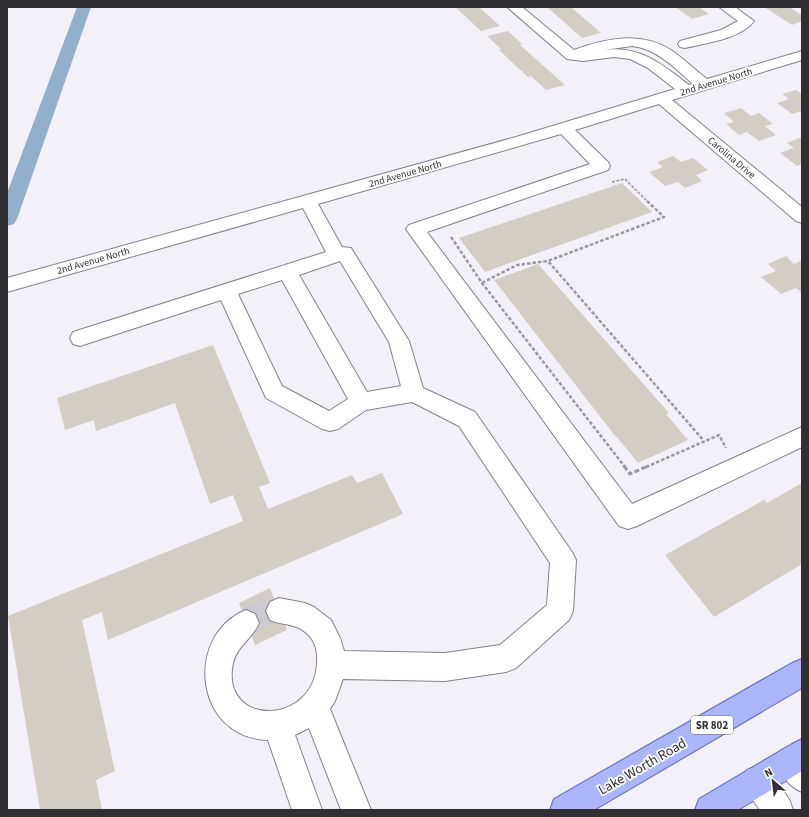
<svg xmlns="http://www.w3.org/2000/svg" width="809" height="817" font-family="'Source Sans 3',sans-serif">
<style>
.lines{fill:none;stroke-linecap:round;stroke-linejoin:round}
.canal{fill:#92b0cc;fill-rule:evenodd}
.building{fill:#d4cdc4}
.minor-tunnel{stroke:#cdc9d2;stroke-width:26;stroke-dasharray:26 14;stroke-linecap:butt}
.minor-casing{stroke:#838089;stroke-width:2}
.major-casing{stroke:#5b66b2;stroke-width:2}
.path-far2{stroke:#9a979f;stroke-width:1.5;stroke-dasharray:3 1.5;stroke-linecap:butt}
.path-far1{stroke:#9a979f;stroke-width:2.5;stroke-dasharray:3.5 2;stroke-linecap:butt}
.path{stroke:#9a979f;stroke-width:3;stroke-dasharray:5 2.5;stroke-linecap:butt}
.minor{fill:#fff;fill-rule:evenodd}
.major{fill:#aab5fa;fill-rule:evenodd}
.labels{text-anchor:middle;stroke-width:3.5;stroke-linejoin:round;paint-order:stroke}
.far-street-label{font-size:10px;fill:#302f33;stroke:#fff}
.shield{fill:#fff;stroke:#6e6d70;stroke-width:1}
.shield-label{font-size:11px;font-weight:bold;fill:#302f33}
.near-street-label{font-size:14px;fill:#302f33;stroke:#fff}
</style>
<rect width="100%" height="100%" fill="#f4f0fa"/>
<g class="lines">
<path class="canal" d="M77 7H91L17 219 14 224 7 226V193Z"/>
</g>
<path class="building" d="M455 7H479L500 26 481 31Z
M547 7H571L601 33 582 38Z
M672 7H699L709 14 692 19 677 8Z
M764 7H789L802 15V21L792 25Z
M508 31 522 44 520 45 565 85 546 90 531 76 528 77 499 50 501 49 487 36Z
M796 90 802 94V111L792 114 777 103 789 99 782 94Z
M741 108 751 116 759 113 773 124 765 126 776 135 759 141 747 132 739 135 726 124 734 122 724 113Z
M802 137V164L797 166 780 153 794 148 787 143Z
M673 156 681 162 693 158 708 170 696 175 702 181 685 188 678 182 665 186 649 172 663 167 657 162Z
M622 183 652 212 485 272 459 238Z
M786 256 794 264 802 260V293L796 288 781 294 761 277 776 271 768 264Z
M538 264 669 413 666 414 688 440 638 463 617 437H616L494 280Z
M213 345 270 483 259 487 268 509 352 475 357 483 382 473 403 514 108 640 102 612 82 620 115 771 96 780 102 810H40L8 616 243 521 233 495 210 504 175 403 96 431 94 420 65 430 57 398Z
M802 483V564L714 617 665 555 764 500 767 503Z
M270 588 287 630 255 645 239 603Z"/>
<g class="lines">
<path class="minor-tunnel" d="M246 623 261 614 279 611"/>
<defs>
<path id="minor" d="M507 7H522L574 50C606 38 641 31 671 50 684 59 695 70 707 79L802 51V60L672 100 802 207V223L796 221 659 104 575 130 608 162 610 166 608 170 427 232 632 504 802 427V447L637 526 628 529 619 526 406 229 409 225 590 164 561 134 318 204 342 247 351 248 409 341 423 388 475 412 572 552 576 560 573 611 569 620 516 668 506 672 445 681 343 679 335 701 330 709 371 810H341L309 728 295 735 322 810H292L268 740C194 738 184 635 246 610L255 614 259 623C253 638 237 646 233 663 219 729 320 727 317 657 317 645 311 634 299 628 291 624 279 624 270 620L266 611 270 602 279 598 305 603 314 607 331 620 340 638 344 651 445 653 500 645 547 605 550 563 459 426 412 402 366 410 338 429 330 431 322 429 266 398 221 300 80 346 73 344 70 338 73 332 326 252 303 208 7 292V278L516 137 675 89 648 68 630 59 614 57 583 61 567 59ZM632 46C657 49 675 68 693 84L689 85C663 65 640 45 604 50ZM340 261 389 342 401 386 367 392 299 275ZM282 280 348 399 329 411 282 386 238 294Z
M719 7H735L754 21C741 39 705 43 685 48L680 47 678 44 680 41 721 30 738 21Z
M790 746 802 753V792C788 786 781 775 775 761L780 751Z
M758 766 769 770 789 799 793 810H760L747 792 743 781 747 770Z"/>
<path id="major" d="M802 659V688L594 810H550L554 799 792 663Z
M802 739V771L738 810H695L699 799 792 744Z"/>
</defs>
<use href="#minor" class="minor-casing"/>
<use href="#major" class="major-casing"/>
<path class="path-far2" d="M612 182 625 179 648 202"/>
<path class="path-far1" d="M647 201 664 217 548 261 704 441
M451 237 482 283 625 467
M482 283 517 265 548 261
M646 467 719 435 726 448"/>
<path class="path" d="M624 466 630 474 648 466"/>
<use href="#minor" class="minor"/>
<use href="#major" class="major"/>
</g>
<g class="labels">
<g class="far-street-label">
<text transform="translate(716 81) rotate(-17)" y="4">2nd Avenue North</text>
<text transform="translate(732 157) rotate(40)" y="4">Carolina Drive</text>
<text transform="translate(405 173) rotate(-16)" y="4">2nd Avenue North</text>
<text transform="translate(93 260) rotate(-16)" y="4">2nd Avenue North</text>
</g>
<rect class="shield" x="691" y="716" width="42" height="18" rx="3"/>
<g class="shield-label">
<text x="712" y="729">SR 802</text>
</g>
<g class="near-street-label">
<text transform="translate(642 766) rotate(-30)" y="5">Lake Worth Road</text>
</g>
</g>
<rect width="809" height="817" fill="none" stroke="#302f33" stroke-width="16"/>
<g transform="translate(773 781) rotate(332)" stroke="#ffffff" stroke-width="3" paint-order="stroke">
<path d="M0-3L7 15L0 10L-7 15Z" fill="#302f33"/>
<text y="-6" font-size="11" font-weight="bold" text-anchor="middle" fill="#302f33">N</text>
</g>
</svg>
